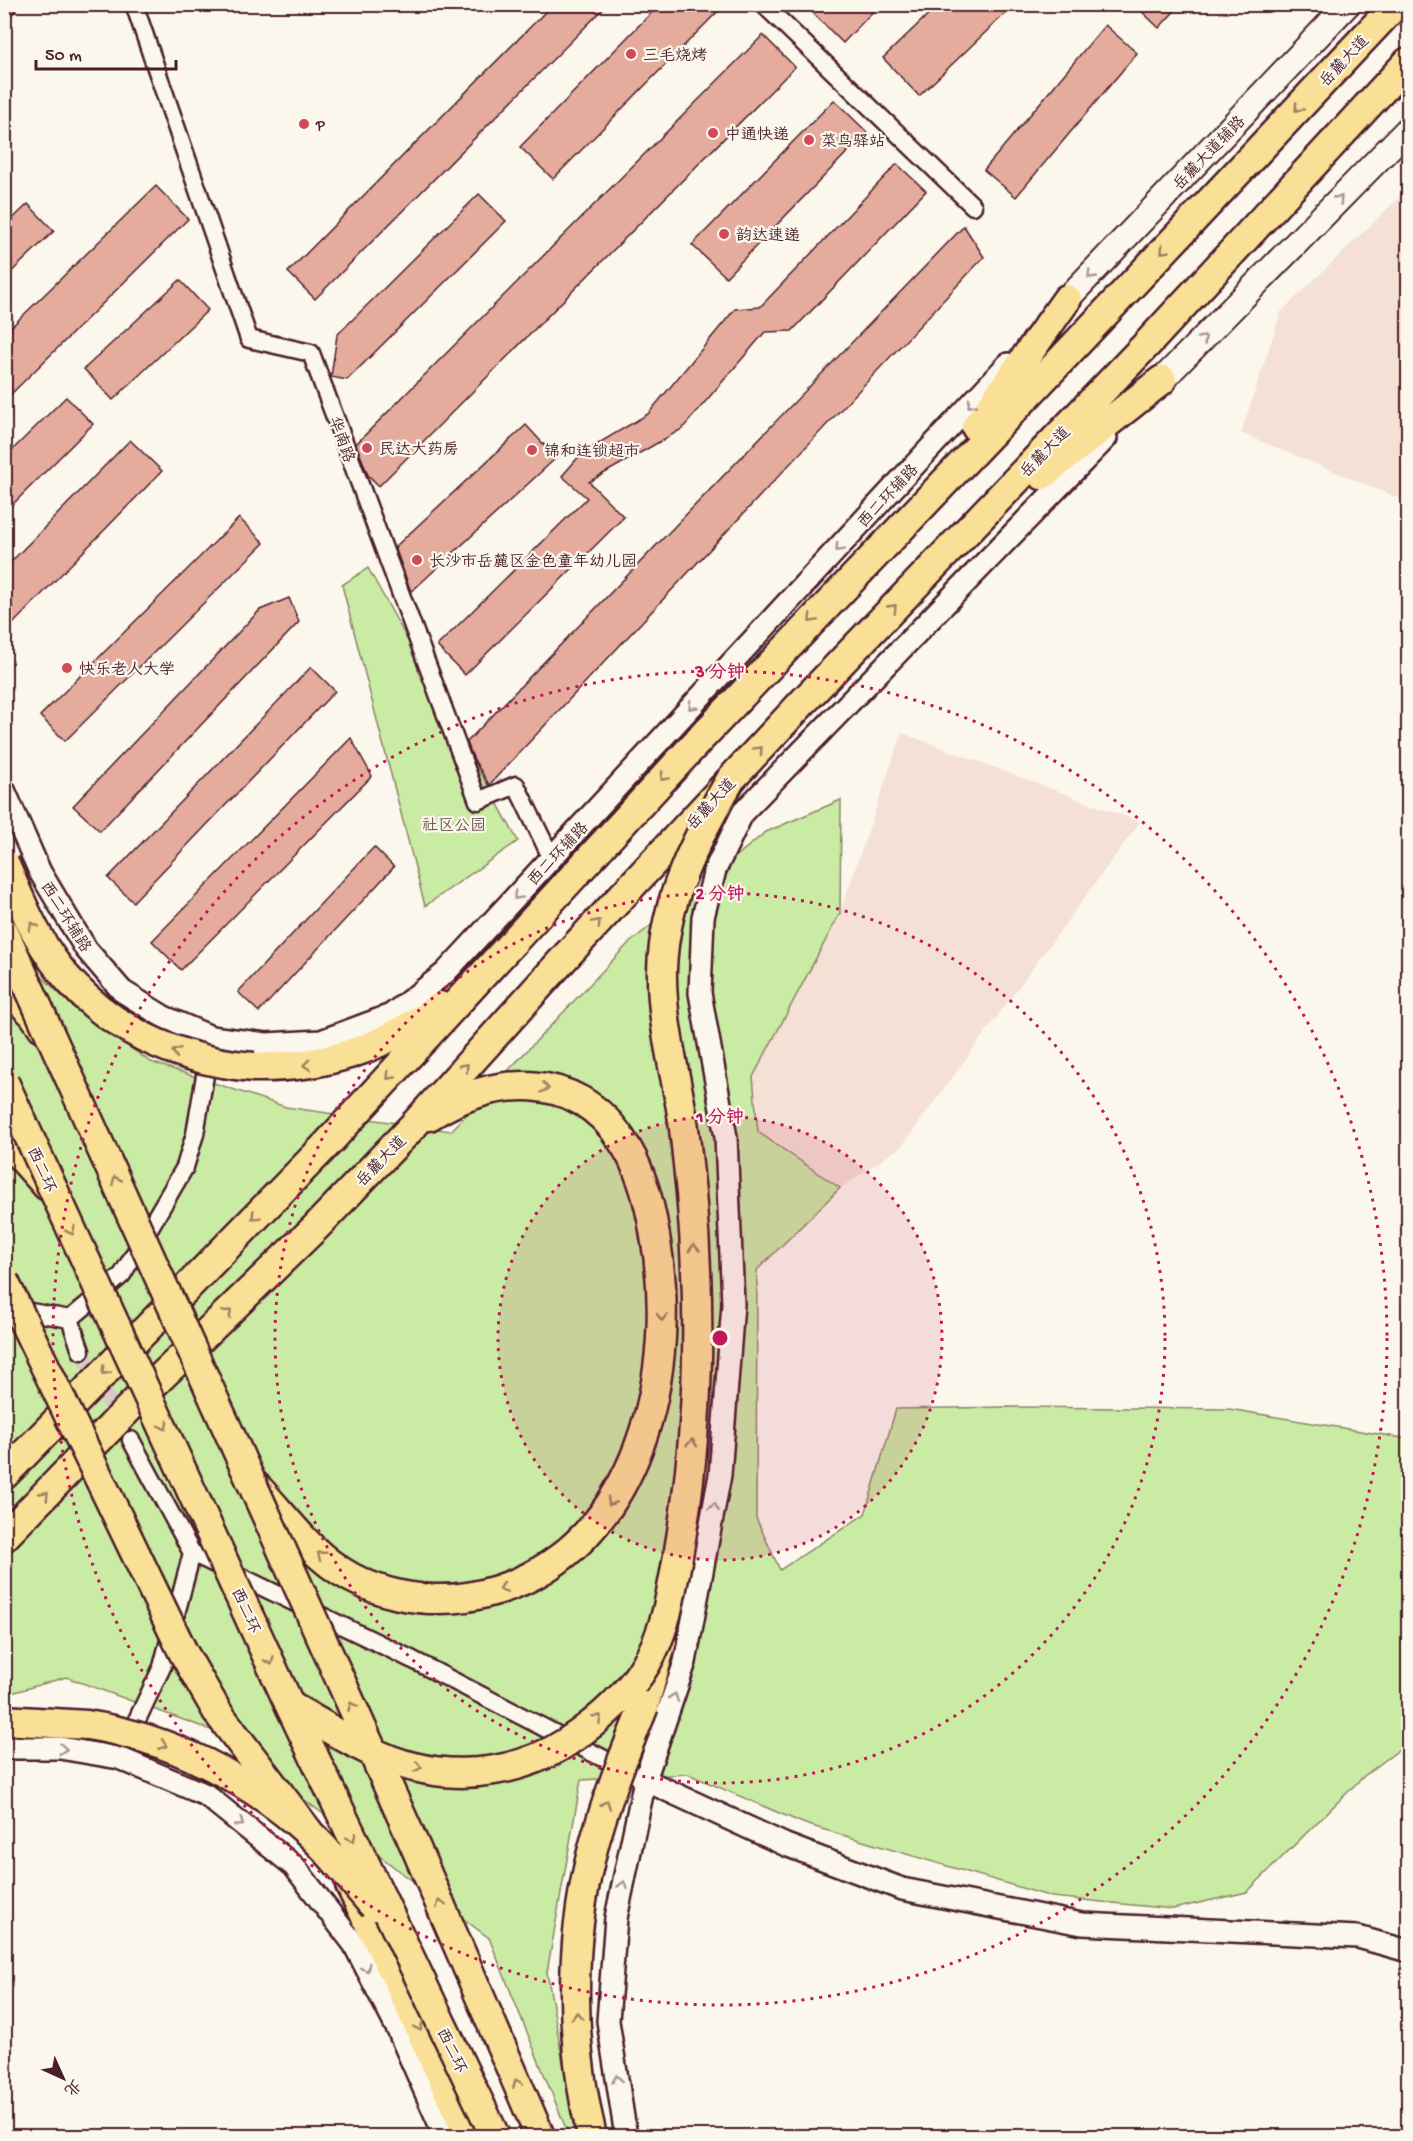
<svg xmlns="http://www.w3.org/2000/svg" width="1413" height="2141" font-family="'Gochi Hand','LXGW WenKai TC',sans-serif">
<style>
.built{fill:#f4e0d4}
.green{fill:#caeba3;stroke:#8a8567;stroke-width:1.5}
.building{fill:#e5ac9d;stroke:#4a1f2b;stroke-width:1.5}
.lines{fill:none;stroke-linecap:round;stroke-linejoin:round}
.minor-tunnel{stroke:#d8ccc5;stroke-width:16;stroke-dasharray:16 8;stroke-linecap:butt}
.minor-casing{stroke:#4a1f2b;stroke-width:21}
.tertiary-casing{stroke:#4a1f2b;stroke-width:26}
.secondary-casing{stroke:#4a1f2b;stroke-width:28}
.trunk-casing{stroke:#4a1f2b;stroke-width:33}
.minor{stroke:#fbf7ec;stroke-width:16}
.tertiary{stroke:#fbf7ec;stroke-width:21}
.secondary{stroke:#fbf7ec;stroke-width:24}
.trunk{stroke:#fadf96;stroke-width:28}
.trunk-bridge-casing{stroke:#4a1f2b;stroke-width:33;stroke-linecap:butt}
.trunk-bridge{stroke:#fadf96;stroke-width:28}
.oneway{stroke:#a27f60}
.oneway2{stroke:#ab9695}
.ring{fill:none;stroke:#c2185b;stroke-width:3;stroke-dasharray:3 6}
.poi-dot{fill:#d1495b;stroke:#fbf7ec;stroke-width:2}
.labels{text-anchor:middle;stroke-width:4.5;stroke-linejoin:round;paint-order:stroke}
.poi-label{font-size:16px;fill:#4a1f2b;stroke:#fbf7ec;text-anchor:start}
.street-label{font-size:16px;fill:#4a1f2b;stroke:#fbf7ec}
.park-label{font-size:16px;fill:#6a5249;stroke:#fbf7ec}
.centre{fill:#c2185b;stroke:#fbf7ec;stroke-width:3}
.ring-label{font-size:18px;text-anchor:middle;font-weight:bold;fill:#c2185b;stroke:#fbf7ec;stroke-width:4.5;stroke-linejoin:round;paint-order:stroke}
</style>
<rect width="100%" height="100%" fill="#fbf7ec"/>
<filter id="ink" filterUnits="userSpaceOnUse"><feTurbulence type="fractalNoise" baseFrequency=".0167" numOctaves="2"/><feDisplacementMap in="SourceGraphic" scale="12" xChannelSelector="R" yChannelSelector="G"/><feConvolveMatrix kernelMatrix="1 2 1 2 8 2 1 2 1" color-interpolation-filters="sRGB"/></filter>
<g filter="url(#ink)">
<path class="built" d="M1408 189V502L1241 433 1281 312Z
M902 733 1140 822 902 1146 841 1188 758 1132 753 1077 840 913Z"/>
<path class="green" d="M368 568 518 841 425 906 342 585Z
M841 800 840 913 753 1077 758 1132 840 1188 757 1270 756 1518 780 1570 865 1514 896 1409 1006 1407 1229 1409 1408 1439V1743L1364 1776 1247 1892 1173 1909 1052 1897 805 1824 688 1774 581 1780 547 1972 576 2136H569L489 1938 211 1730 66 1677 5 1695 4 939 77 1011 151 1062 286 1107 451 1131 628 944 766 832Z"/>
<path class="building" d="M553 4H608L315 299 288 272Z
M660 4H725L553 179 520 147Z
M804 4H880L843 43Z
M939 4H1015L919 96 883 58Z
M1134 4H1181L1159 28Z
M1105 25 1137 53 1016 197 984 170Z
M763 35 795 67 379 486 368 475 356 444Z
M834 100 867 132 726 277 692 245Z
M897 164 926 191 792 331 765 332 682 429 589 482 624 517 465 675 437 646 587 498 562 476 582 453 648 414 735 309 760 307Z
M156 186 188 219 4 401V334Z
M479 194 506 221 347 380 331 377 337 335Z
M28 204 54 231 4 279V227Z
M964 226 984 257 489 785 473 758 467 742Z
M180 280 208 310 113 400 84 369Z
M66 397 93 424 4 513V458Z
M526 425 556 458 411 592 395 547Z
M130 440 162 471 4 633V569Z
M239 518 264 543 65 741 40 716Z
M289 598 299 622 100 831 73 806 260 610Z
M311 667 335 691 133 902 108 878Z
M351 738 372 776 181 970 152 941Z
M374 847 394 867 259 1012 238 992Z"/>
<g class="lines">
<path class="minor-tunnel" d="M81 1351 131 1440"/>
<defs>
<path id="minor" d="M134 4 249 339 311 353 478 801 516 785 552 859
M763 4 973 206
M14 1309 70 1319 122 1275 185 1167 195 1134 209 1052
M70 1319 81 1351
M131 1440 192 1553 413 1660 645 1780
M127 1741 162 1667 192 1553"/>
<path id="tertiary" d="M4 5 5 4
M4 790 40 872 86 949 122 991 164 1017 211 1037 266 1044 321 1041 391 1015 445 973 1008 364
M4 1748H60L119 1758 206 1795 294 1866 354 1944 398 2030 445 2136
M645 1780 786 1845 902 1889 1082 1924 1358 1937 1408 1951
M626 2136 608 2021 616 1918 645 1780 685 1662 720 1475 733 1304 726 1137 700 993 703 917 715 870 743 812 1106 438"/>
<path id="secondary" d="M1067 299 1348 4
M1162 380 1408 129"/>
<path id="trunk" d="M976 427 1067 299
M1042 475 1162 380
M4 986 33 1014 43 1028
M254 1067C326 1068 382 1049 440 1006
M4 1138 47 1186
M4 1475 328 1143 697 742 1062 359 1396 4
M256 1486C275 1506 292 1528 311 1547 360 1597 433 1610 497 1590 642 1545 679 1367 655 1236 650 1203 640 1166 621 1139 575 1070 493 1075 429 1116
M4 1537 133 1404 316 1227 413 1126 568 954 802 703 1149 342 1408 62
M644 1706 662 1641
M4 1720 87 1725
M350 1885 398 1981 469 2136"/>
</defs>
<use href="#minor" class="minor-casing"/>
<use href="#tertiary" class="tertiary-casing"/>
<use href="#secondary" class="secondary-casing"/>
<use href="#trunk" class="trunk-casing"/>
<use href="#minor" class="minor"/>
<use href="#tertiary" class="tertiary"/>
<use href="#secondary" class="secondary"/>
<use href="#trunk" class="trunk"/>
<defs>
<path id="trunk-bridge" d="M4 863C15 887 24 911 37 934 80 1015 164 1060 254 1067
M4 932 415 1846 540 2136
M4 1082 290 1706 495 2136
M4 1281 183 1652 218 1713 311 1835
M290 1706C329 1727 370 1757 414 1767 465 1780 523 1771 567 1742 597 1722 628 1695 646 1664 666 1631 671 1593 678 1556 699 1437 702 1314 691 1193 688 1167 686 1140 682 1114 674 1067 661 1019 662 970 664 899 696 839 731 779
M87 1725C168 1737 250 1779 310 1834 334 1856 353 1883 374 1906
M592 2136C570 2047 569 1946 591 1856 604 1804 624 1755 644 1706"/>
</defs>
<use href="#trunk-bridge" class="trunk-bridge-casing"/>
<use href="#trunk-bridge" class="trunk-bridge"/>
</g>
<defs><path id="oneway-chevron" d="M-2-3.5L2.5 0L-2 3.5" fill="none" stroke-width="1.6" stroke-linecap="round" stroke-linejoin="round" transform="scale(1.5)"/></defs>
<g class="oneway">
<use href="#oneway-chevron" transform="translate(1298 108) rotate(133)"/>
<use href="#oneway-chevron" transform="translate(1164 250) rotate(133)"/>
<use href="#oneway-chevron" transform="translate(893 608) rotate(-46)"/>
<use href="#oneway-chevron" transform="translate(812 619) rotate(133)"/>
<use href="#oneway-chevron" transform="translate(759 750) rotate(-47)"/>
<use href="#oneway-chevron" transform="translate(664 777) rotate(133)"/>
<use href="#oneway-chevron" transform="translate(597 923) rotate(-47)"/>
<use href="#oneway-chevron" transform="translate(33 926) rotate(-115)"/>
<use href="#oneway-chevron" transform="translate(176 1052) rotate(-161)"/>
<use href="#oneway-chevron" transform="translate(307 1065) rotate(173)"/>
<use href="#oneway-chevron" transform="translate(465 1067) rotate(-48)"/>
<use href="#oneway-chevron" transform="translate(390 1076) rotate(133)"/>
<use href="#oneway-chevron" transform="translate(545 1088) rotate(13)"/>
<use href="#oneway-chevron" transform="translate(116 1180) rotate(-114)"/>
<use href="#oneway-chevron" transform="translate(255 1216) rotate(135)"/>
<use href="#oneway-chevron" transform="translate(71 1231) rotate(65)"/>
<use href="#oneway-chevron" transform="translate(694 1248) rotate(-93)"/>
<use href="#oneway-chevron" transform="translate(228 1313) rotate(-44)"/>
<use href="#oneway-chevron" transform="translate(662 1317) rotate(91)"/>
<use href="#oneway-chevron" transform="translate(105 1371) rotate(134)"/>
<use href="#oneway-chevron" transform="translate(164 1426) rotate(65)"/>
<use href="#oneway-chevron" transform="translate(692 1443) rotate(-86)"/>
<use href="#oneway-chevron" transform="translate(45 1495) rotate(-46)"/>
<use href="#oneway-chevron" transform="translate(611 1502) rotate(121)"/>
<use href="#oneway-chevron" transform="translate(321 1555) rotate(-142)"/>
<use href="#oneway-chevron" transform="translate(503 1588) rotate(161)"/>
<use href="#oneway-chevron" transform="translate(270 1661) rotate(66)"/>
<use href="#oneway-chevron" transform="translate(352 1706) rotate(-114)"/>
<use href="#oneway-chevron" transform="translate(598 1718) rotate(-43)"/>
<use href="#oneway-chevron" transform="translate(163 1745) rotate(20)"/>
<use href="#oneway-chevron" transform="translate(418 1767) rotate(12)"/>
<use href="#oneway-chevron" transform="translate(606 1804) rotate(-71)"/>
<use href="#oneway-chevron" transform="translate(352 1838) rotate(65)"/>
<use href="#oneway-chevron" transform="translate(440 1904) rotate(-113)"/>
<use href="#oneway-chevron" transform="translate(577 2016) rotate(-92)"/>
<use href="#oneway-chevron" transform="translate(419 2027) rotate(65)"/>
<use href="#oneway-chevron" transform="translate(517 2083) rotate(-113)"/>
</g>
<g class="oneway2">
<use href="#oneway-chevron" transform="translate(1339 199) rotate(-46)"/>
<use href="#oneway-chevron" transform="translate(1091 275) rotate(134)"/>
<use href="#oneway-chevron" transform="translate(1203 339) rotate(-46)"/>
<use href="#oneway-chevron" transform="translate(971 404) rotate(133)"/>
<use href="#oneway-chevron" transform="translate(839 548) rotate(133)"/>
<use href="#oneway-chevron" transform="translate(692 706) rotate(133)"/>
<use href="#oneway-chevron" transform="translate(517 896) rotate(133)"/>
<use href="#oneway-chevron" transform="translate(714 1507) rotate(-80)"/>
<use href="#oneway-chevron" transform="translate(674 1697) rotate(-71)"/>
<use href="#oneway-chevron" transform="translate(63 1749) rotate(6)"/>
<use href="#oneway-chevron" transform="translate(240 1823) rotate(39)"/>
<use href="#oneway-chevron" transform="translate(623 1885) rotate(-78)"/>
<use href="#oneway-chevron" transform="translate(366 1968) rotate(63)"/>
<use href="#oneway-chevron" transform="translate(617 2079) rotate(-99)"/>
</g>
</g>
<circle cx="720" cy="1338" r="222" fill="#c2185b" fill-opacity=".12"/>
<g class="ring">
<circle cx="720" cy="1338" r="222"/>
<circle cx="720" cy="1338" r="445"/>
<circle cx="720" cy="1338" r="667"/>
</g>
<g class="poi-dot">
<circle cx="631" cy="54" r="6"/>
<circle cx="304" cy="124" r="6"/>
<circle cx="713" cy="133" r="6"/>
<circle cx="809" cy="140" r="6"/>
<circle cx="724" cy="234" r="6"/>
<circle cx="367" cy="448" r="6"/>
<circle cx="532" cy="450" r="6"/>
<circle cx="417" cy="560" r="6"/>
<circle cx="67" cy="668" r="6"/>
</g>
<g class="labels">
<g class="poi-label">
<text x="643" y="60">三毛烧烤</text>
<text x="316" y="130">P</text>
<text x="725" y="139">中通快递</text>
<text x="821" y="146">菜鸟驿站</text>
<text x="736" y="240">韵达速递</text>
<text x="379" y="454">民达大药房</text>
<text x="544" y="456">锦和连锁超市</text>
<text x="429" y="566">长沙市岳麓区金色童年幼儿园</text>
<text x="79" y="674">快乐老人大学</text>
</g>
<g class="street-label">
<text transform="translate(1343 60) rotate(-47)" y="6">岳麓大道</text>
<text transform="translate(1208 152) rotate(-46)" y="6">岳麓大道辅路</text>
<text transform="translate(343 439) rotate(70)" y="6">华南路</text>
<text transform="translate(1044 451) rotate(-46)" y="6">岳麓大道</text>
<text transform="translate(887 495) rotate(-47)" y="6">西二环辅路</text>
<text transform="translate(710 803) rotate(-47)" y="6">岳麓大道</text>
<text transform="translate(557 853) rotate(-47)" y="6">西二环辅路</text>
<text transform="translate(67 916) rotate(58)" y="6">西二环辅路</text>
<text transform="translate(380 1160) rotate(-46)" y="6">岳麓大道</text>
<text transform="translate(43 1169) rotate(66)" y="6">西二环</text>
<text transform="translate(247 1610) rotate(66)" y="6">西二环</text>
<text transform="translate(453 2050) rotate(64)" y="6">西二环</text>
</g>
<g class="park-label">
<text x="454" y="830">社区公园</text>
</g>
</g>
<circle cx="720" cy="1338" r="9" class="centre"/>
<g class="ring-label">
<text x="720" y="677">3 分钟</text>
<text x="720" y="899">2 分钟</text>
<text x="720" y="1122">1 分钟</text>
</g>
<rect width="1413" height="2141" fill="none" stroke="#fbf7ec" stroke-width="24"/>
<rect x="12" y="12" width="1389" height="2117" fill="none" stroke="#4a1f2b" stroke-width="2" filter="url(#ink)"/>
<g transform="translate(63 2078) rotate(135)" stroke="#fbf7ec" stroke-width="4.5" paint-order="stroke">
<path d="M0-4.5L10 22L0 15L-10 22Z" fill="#4a1f2b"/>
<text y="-9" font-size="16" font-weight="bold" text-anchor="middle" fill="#4a1f2b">北</text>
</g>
<path d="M36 60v9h140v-9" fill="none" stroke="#4a1f2b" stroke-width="3"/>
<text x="45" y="60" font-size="18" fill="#4a1f2b" stroke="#fbf7ec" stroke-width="4.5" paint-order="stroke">50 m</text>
</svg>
